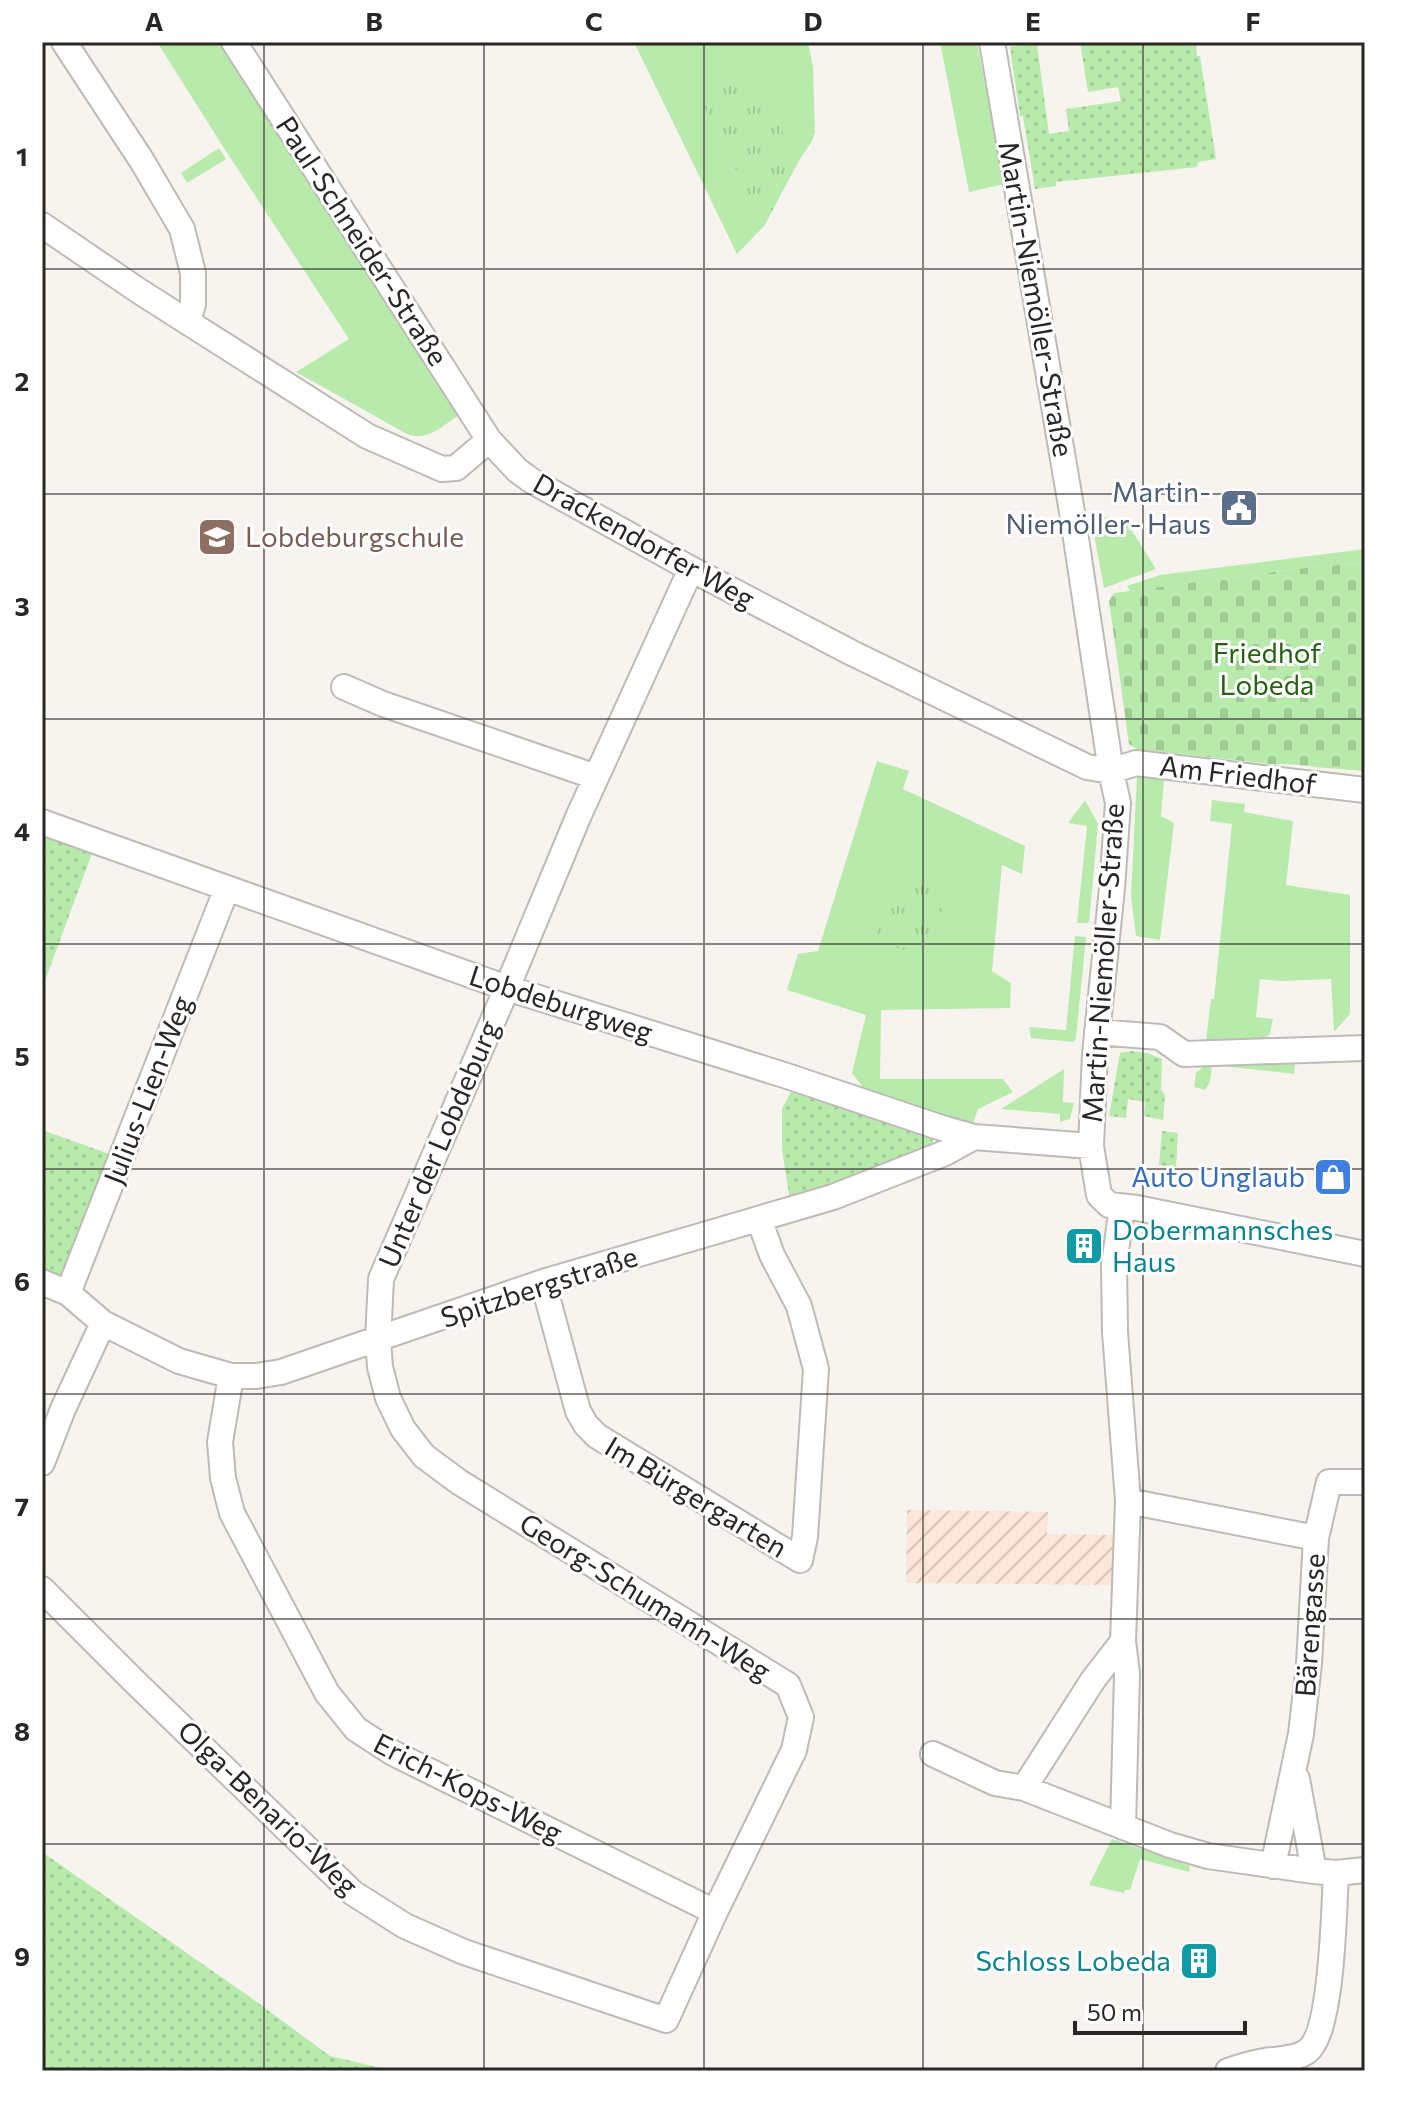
<svg xmlns="http://www.w3.org/2000/svg" width="1407" height="2113" font-family="Commissioner,sans-serif">
<style>
.industrial{fill:url(#industrial-furrows)}
.grass{fill:#b8eaab}
.cemetery{fill:url(#cemetery-stones)}
.park{fill:url(#park-tufts)}
.garden{fill:url(#garden-dots)}
.lines{fill:none;stroke-linecap:round;stroke-linejoin:round}
.minor-casing{stroke:#bebbb7;stroke-width:28}
.minor{stroke:#fff;stroke-width:24}
.grid{fill:none;stroke:#282725;stroke-width:2;stroke-opacity:0.55}
.labels{text-anchor:middle;stroke-width:6;stroke-linejoin:round;paint-order:stroke}
.street-label{font-size:28px;fill:#282725;stroke:#fff}
.service-label{font-size:28px;fill:#4e5e75;stroke:#fff;text-anchor:end}
.education-label{font-size:28px;fill:#785e54;stroke:#fff;text-anchor:start}
.park-label{font-size:28px;fill:#266110;stroke:#fff}
.shop-label{font-size:28px;fill:#366cbe;stroke:#fff;text-anchor:end}
.culture-label{font-size:28px;fill:#0d838f;stroke:#fff;text-anchor:start}
.neatline{fill:none;stroke:#282725;stroke-width:3}
.grid-label{font-size:26px;text-anchor:middle;font-weight:bold;fill:#282725}
</style>
<defs>
<pattern id="industrial-furrows" width="10" height="10" patternUnits="userSpaceOnUse" patternTransform="scale(2)"><rect width="10" height="10" fill="#fbe6d8"/><path d="M-1 1l2-2M0 10L10 0M9 11l2-2" fill="none" stroke="#d7c5b9"/></pattern>
<pattern id="cemetery-stones" width="16" height="16" patternUnits="userSpaceOnUse" patternTransform="scale(2)"><rect width="16" height="16" fill="#b8eaab"/><path d="M2 7V4a2 2 0 0 1 4 0v3zM10 15v-3a2 2 0 0 1 4 0v3z" fill="#9ec993"/></pattern>
<pattern id="park-tufts" width="24" height="20" patternUnits="userSpaceOnUse" patternTransform="scale(2)"><rect width="24" height="20" fill="#b8eaab"/><path d="M3 7l-1-3M5 7V3M7 7l1-3M15 17l-1-3M17 17v-4M19 17l1-3" fill="none" stroke="#9ec993"/></pattern>
<pattern id="garden-dots" width="8" height="8" patternUnits="userSpaceOnUse" patternTransform="scale(2)"><rect width="8" height="8" fill="#b8eaab"/><path d="M2 2h.1M6 6h.1" fill="none" stroke="#9ec993" stroke-width="1.8" stroke-linecap="round"/></pattern>
</defs>
<rect width="100%" height="100%" fill="#f7f4f0"/>
<path class="industrial" d="M907 1510 1048 1512 1047 1534 1114 1535 1113 1585 906 1583Z"/>
<path class="grass" d="M157 42H219L459 415C442 426 428 442 407 434L296 372 349 339 222 145Z
M634 42H808L813 67 815 132 812 141 798 162 764 226 737 254Z
M940 42H977L1004 184 969 192Z
M219 148 226 159 187 183 181 173Z
M1090 513 1127 523 1156 569 1104 588Z
M1365 549V563L1312 567 1130 591 1127 586 1160 575Z
M877 761 909 771 903 789 1025 846 1022 874 1002 865 992 971 1011 983 1010 1008 881 1010 880 1079H1003L1013 1092 978 1109 972 1126 867 1093 852 1073 866 1015 787 990 798 954 818 951Z
M1137 776 1164 780 1161 816 1174 823 1160 940 1136 936 1131 896Z
M1085 800 1098 824 1089 923H1077L1087 826 1068 823Z
M1212 800 1245 804 1244 812 1293 821 1286 885 1350 895V1014L1334 1032 1331 979 1280 981 1260 979 1256 1017 1273 1019 1270 1034 1257 1043 1206 1040 1211 999H1214L1232 824 1210 821Z
M1075 936 1086 937 1076 1038 1073 1042 1031 1038 1029 1027 1066 1030Z
M1292 1060 1295 1065 1294 1074 1212 1065 1210 1082 1205 1090 1194 1087 1196 1073 1210 1061Z
M1064 1069 1063 1102 1074 1103 1070 1119 1060 1122V1114L1001 1109Z
M1112 1839 1190 1866 1189 1872 1140 1859 1130 1890H1125L1124 1893 1089 1885Z"/>
<path class="cemetery" d="M1365 563V771L1314 767C1305 764 1282 765 1270 764 1226 759 1181 754 1137 749L1129 744 1109 601 1114 593 1312 567Z"/>
<path class="park" d="M753 73 798 162 764 226 701 100Z
M894 875 945 885 935 959 874 941Z"/>
<path class="garden" d="M1038 42H1053L1037 45 1049 134 1069 131 1066 109 1121 101 1118 87 1088 92 1080 42H1177L1178 44 1196 42 1197 56H1200L1216 159 1198 162 1197 167 1056 182V186L1035 189 1023 116H1020L1010 47Z
M42 808 101 829 42 989Z
M1132 1051 1147 1053 1162 1059 1161 1090 1165 1095 1163 1120 1144 1116 1145 1102 1128 1099 1126 1118 1109 1116 1120 1053Z
M791 1092 932 1138 934 1147 790 1200 782 1150V1109Z
M42 1130 115 1156 57 1289 42 1281Z
M1162 1131 1178 1133 1176 1167 1159 1165Z
M42 1852 250 1997 330 2056 394 2071H42Z"/>
<g class="lines">
<defs>
<path id="minor" d="M64 42 142 161 182 229 193 273V304L188 321
M234 42 489 440 517 470 532 481 691 569 852 653 1087 767 1111 771 1136 763 1365 790
M992 42 1072 512 1111 771 1118 803 1112 888 1095 1054 1091 1146 1099 1195 1109 1205 1137 1208 1365 1254
M42 225 139 291 367 436 442 469 456 468 489 440
M344 687 383 704 596 777
M42 822 507 988 787 1076 942 1128 974 1137 1091 1146
M1097 1032 1160 1037 1184 1054 1365 1048
M1122 1207 1114 1265 1115 1332 1128 1501 1123 1641 1127 1674 1123 1827
M42 1282 68 1293 103 1323 179 1361 231 1376H256L281 1372 543 1282 833 1197 945 1153 974 1137
M543 1282 578 1411 586 1425 597 1436 800 1560 805 1537 816 1369 799 1306 772 1255 759 1219
M68 1293 227 888
M231 1376 220 1442 223 1478 232 1513 327 1693 356 1729 393 1753 715 1912
M42 1463 63 1409 103 1323
M1128 1501 1316 1538
M42 1589 136 1683 353 1893 405 1926 464 1952 666 2020 715 1912 794 1750 801 1717 788 1685 459 1482 424 1456 403 1429 388 1398 380 1367 378 1339 381 1279 507 988 579 815 691 569
M933 1754 995 1783 1024 1788 1170 1845 1208 1856 1314 1871 1336 1873 1365 1870
M1297 1779 1314 1871
M1024 1788 1093 1680 1123 1641
M1273 1866 1301 1734 1309 1664 1316 1538 1329 1482H1365
M1228 2071C1239 2067 1252 2063 1264 2061 1277 2059 1294 2060 1306 2052 1333 2035 1334 1906 1336 1873"/>
</defs>
<use href="#minor" class="minor-casing"/>
<use href="#minor" class="minor"/>
</g>
<path class="grid" d="M264 42V2071M484 42V2071M704 42V2071M923 42V2071M1143 42V2071M42 269H1365M42 494H1365M42 719H1365M42 944H1365M42 1169H1365M42 1394H1365M42 1619H1365M42 1844H1365"/>
<defs>
<symbol id="civic-square" viewBox="-11 -11 22 22"><rect x="-9" y="-9" width="18" height="18" rx="4" fill="#5c6f8a" stroke="#fff"/><path d="M-.6-6.5H3V-4.5H.6V-3L4-1V1h2V6H-6V1h2V-1L-.6-3ZM-1.2 2.5V6h2.4V2.5Z" fill="#fff"/></symbol>
<symbol id="school-square" viewBox="-11 -11 22 22"><rect x="-9" y="-9" width="18" height="18" rx="4" fill="#8d6e63" stroke="#fff"/><path d="M0-5L7-2L0 1L-7-2ZM-4 1L0 2.5L4 1V4Q0 6-4 4Z" fill="#fff"/></symbol>
<symbol id="shop-square" viewBox="-11 -11 22 22"><rect x="-9" y="-9" width="18" height="18" rx="4" fill="#3f7fe0" stroke="#fff"/><path d="M-5-2.5h2.3a2.7 3.5 0 0 1 5.4 0H5L5.5 6h-11ZM-1.5-2.5h3a1.5 2.3 0 0 0-3 0Z" fill="#fff"/></symbol>
<symbol id="building-square" viewBox="-11 -11 22 22"><rect x="-9" y="-9" width="18" height="18" rx="4" fill="#0f9aa8" stroke="#fff"/><path d="M-4-6H4V6H1V3H-1V6H-4ZM-2.5-4.3h1.7v1.8h-1.7ZM.8-4.3h1.7v1.8H.8ZM-2.5-1h1.7V.8h-1.7ZM.8-1h1.7V.8H.8Z" fill="#fff"/></symbol>
</defs>
<g fill-rule="evenodd">
<use href="#civic-square" x="1217" y="486" width="44" height="44"/>
<use href="#school-square" x="195" y="515" width="44" height="44"/>
<use href="#shop-square" x="1311" y="1155" width="44" height="44"/>
<use href="#building-square" x="1062" y="1224" width="44" height="44"/>
<use href="#building-square" x="1177" y="1939" width="44" height="44"/>
</g>
<g class="labels">
<g class="street-label">
<text transform="translate(362 241) rotate(57)" y="10">Paul-Schneider-Straße</text>
<text transform="translate(1036 299) rotate(80)" y="10">Martin-Niemöller-Straße</text>
<text transform="translate(644 541) rotate(29)" y="10">Drackendorfer Weg</text>
<text transform="translate(1238 775) rotate(7)" y="10">Am Friedhof</text>
<text transform="translate(1103 963) rotate(-86)" y="10">Martin-Niemöller-Straße</text>
<text transform="translate(561 1004) rotate(18)" y="10">Lobdeburgweg</text>
<text transform="translate(148 1090) rotate(-69)" y="10">Julius-Lien-Weg</text>
<text transform="translate(439 1144) rotate(-67)" y="10">Unter der Lobdeburg</text>
<text transform="translate(539 1287) rotate(-18)" y="10">Spitzbergstraße</text>
<text transform="translate(696 1497) rotate(31)" y="10">Im Bürgergarten</text>
<text transform="translate(645 1597) rotate(32)" y="10">Georg-Schumann-Weg</text>
<text transform="translate(1310 1625) rotate(-86)" y="10">Bärengasse</text>
<text transform="translate(468 1788) rotate(27)" y="10">Erich-Kops-Weg</text>
<text transform="translate(268 1808) rotate(44)" y="10">Olga-Benario-Weg</text>
</g>
<g class="service-label">
<text x="1211" y="502">Martin-<tspan x="1211" dy="32">Niemöller- Haus</tspan></text>
</g>
<g class="education-label">
<text x="245" y="547">Lobdeburgschule</text>
</g>
<g class="park-label">
<text x="1267" y="663">Friedhof<tspan x="1267" dy="32">Lobeda</tspan></text>
</g>
<g class="shop-label">
<text x="1305" y="1187">Auto Unglaub</text>
</g>
<g class="culture-label">
<text x="1112" y="1240">Dobermannsches<tspan x="1112" dy="32">Haus</tspan></text>
<text x="1171" y="1971" text-anchor="end">Schloss Lobeda</text>
</g>
</g>
<rect width="1407" height="2113" fill="none" stroke="#ffffff" stroke-width="88"/>
<path d="M1075 2021v12h170v-12" fill="none" stroke="#282725" stroke-width="4"/>
<text x="1087" y="2021" font-size="24" fill="#282725" stroke="#ffffff" stroke-width="6" paint-order="stroke">50 m</text>
<rect x="44" y="44" width="1319" height="2025" class="neatline"/>
<g class="grid-label">
<text x="154" y="31">A</text>
<text x="374" y="31">B</text>
<text x="594" y="31">C</text>
<text x="813" y="31">D</text>
<text x="1033" y="31">E</text>
<text x="1253" y="31">F</text>
<text x="22" y="166">1</text>
<text x="22" y="391">2</text>
<text x="22" y="616">3</text>
<text x="22" y="841">4</text>
<text x="22" y="1066">5</text>
<text x="22" y="1291">6</text>
<text x="22" y="1516">7</text>
<text x="22" y="1741">8</text>
<text x="22" y="1966">9</text>
</g>
</svg>
